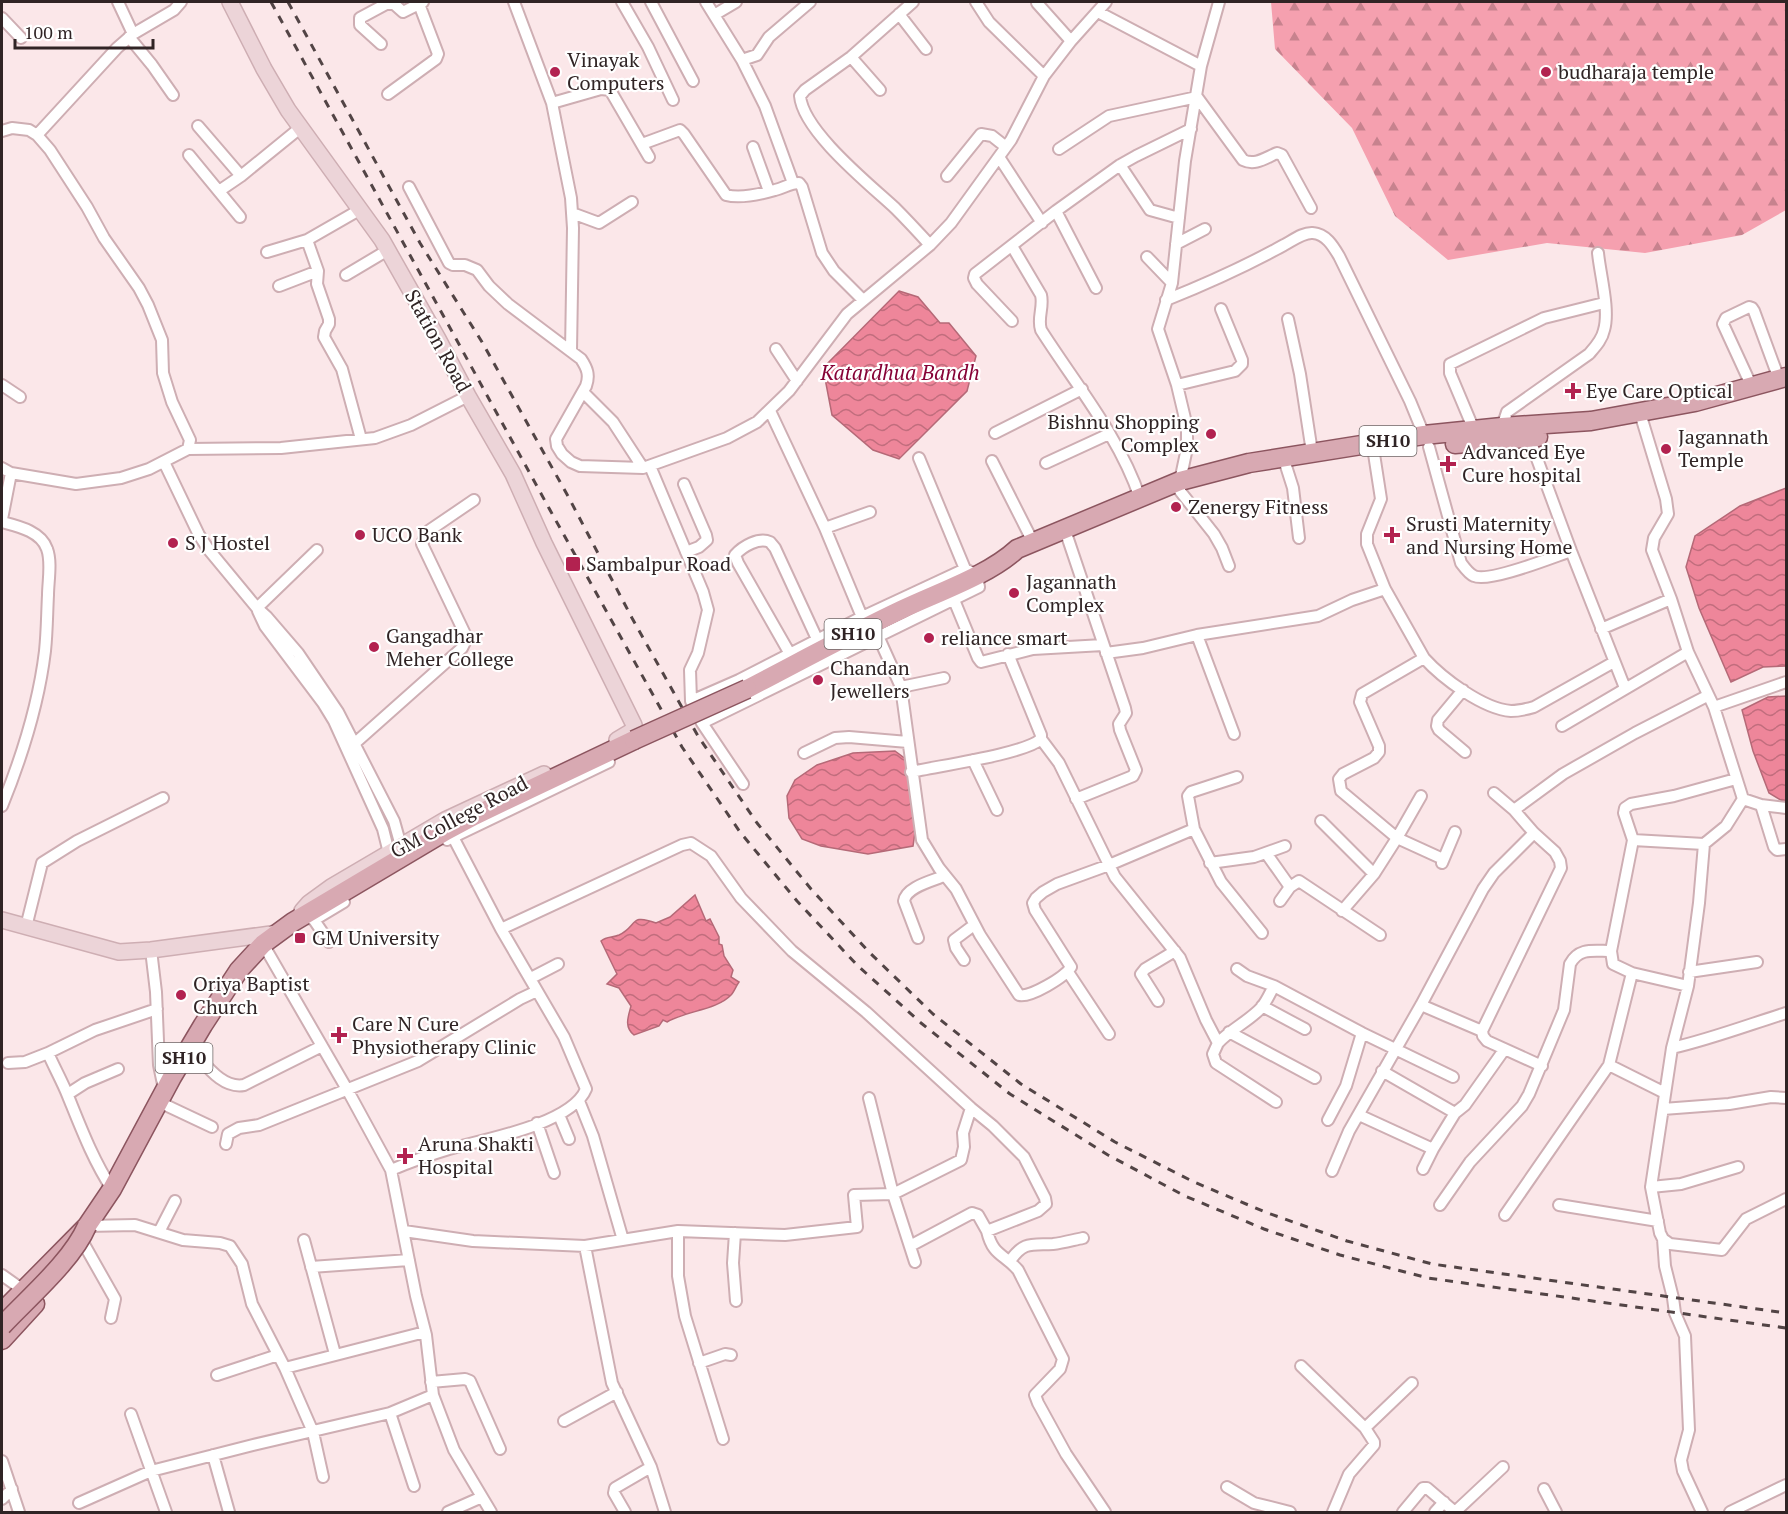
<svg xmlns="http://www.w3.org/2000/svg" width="1788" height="1514" font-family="'PT Serif',serif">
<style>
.forest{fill:url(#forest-firs)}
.water{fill:url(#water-waves);stroke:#b56977;stroke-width:1.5}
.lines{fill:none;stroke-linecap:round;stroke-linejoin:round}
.street-casing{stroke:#ceaeb3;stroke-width:14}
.secondary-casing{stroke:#ceaeb3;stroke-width:18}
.primary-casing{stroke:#8c555f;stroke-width:21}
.street{stroke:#fff;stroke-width:10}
.secondary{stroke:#ecd4d8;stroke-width:15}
.primary{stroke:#d8a9b2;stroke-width:18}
.rail{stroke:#524445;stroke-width:3;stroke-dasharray:8 8;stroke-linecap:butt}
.primary-bridge-casing{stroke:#8c555f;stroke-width:21;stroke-linecap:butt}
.primary-bridge{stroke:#d8a9b2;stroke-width:18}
.poi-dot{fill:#b22250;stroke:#fff;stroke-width:2}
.labels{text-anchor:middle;stroke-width:4.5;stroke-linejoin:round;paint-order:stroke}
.shield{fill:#fff;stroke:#6e6666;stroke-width:1.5}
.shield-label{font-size:18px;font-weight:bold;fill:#302425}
.poi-label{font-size:20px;fill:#302425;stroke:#fff;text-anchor:start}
.street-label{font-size:20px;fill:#302425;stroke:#fff}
.water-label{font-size:21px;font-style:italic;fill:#860236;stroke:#fff}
</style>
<defs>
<pattern id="forest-firs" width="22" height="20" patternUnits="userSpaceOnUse" patternTransform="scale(1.5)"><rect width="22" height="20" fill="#f5a0af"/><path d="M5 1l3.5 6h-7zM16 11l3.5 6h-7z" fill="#c7828e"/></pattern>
<pattern id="water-waves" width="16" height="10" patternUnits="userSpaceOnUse" patternTransform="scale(1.5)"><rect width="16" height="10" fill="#ee869a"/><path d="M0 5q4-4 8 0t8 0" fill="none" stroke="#c16d7d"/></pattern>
</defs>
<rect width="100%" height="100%" fill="#fbe7e9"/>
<path class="forest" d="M1271 2H1786V210L1742 235 1645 253 1547 243 1448 260 1395 216 1352 128 1275 49Z"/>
<path class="water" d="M899 291 918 297 940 323H949L976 356 967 391 899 459 873 450 832 415 823 368Z
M1786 488V666L1763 667 1731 682 1699 608 1686 567 1695 536 1740 506Z
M1786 696V802H1784L1769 793 1753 751 1742 710 1768 697Z
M895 751 907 760 915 832 913 846 868 854 821 846 802 839 789 818 787 796 795 780 817 765 853 753Z
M695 895 706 921 710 919 719 937V944L722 945 724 956 733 970 731 977 739 982C736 986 734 992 731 995 717 1010 685 1011 667 1022L663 1020 659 1026 634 1035C624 1027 628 1017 631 1006L619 988 607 984 617 974 601 941C607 936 612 938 619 935 638 926 629 913 656 923L670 917Z"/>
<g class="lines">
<defs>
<path id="street" d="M118 2 133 34
M514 2 552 103 571 198 573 228 571 351
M622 2 648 47 673 100
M651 2 693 81
M706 2 742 60 765 106 793 183
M913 2 851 57 805 90 800 96C803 131 869 184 895 208 907 220 919 233 930 245
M976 2 989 22 1044 76
M1219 2 1201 66 1185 161 1172 283 1158 329 1177 385 1187 427V448L1180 481V491L1214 534 1222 548 1229 566
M1037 3 1071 41
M1098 12 1201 66
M899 14 926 49
M714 15 736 2
M2 18 21 38
M129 37 152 65 173 95
M381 44 360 25V18L386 4H394L403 12 423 2
M851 57 880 90
M742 60 757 55 769 37 810 2
M388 94 436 59 438 54 419 4
M552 103 601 89 610 90 649 157
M198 126 241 176
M2 131 12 128 29 130 37 135 50 150 87 207 104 238 139 288 148 305 162 340 163 373 172 402 190 440 188 449
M37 135 117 48 133 34 174 10 181 2
M642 144 680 130 684 134 726 195C741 199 761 194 775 190 784 188 790 183 799 183L802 187 822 253 834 271 862 299
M753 147 769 191
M1059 149 1109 116 1197 97 1243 160C1255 166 1265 158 1277 153L1282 155 1311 208
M189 155 240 217
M999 157 1042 223
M1120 165 1150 210 1179 218
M947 176 981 134 992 136 1006 147
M409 187 449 263 453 265H465L477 270 489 286 508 304 581 359C587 368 590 375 586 386L556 439 557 446 562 454 571 462 580 466 643 468 727 438 757 422 789 391 847 314 930 245 951 223 1011 140 1044 76 1071 41 1106 2
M219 191 241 176 300 128
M361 209 307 240 318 271 317 284 329 319V324L325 331 324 337 342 369 361 439
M1056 211 1096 288
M572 213 599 223 632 202
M1176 244 1205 229
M1012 246 1041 295C1044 307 1037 318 1041 330 1076 385 1119 436 1140 498
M267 252 307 240
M1147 257 1172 283
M346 275 388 250
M279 286 318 271
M1166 300C1206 284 1246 266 1284 245 1292 241 1303 232 1313 233 1326 234 1333 246 1339 256L1410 401 1424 435
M1288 319 1300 374 1312 452
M1012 321 977 284 974 278 975 274 1056 211 1120 165 1136 156 1191 129
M776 349 797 381
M2 385 20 397
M1177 385 1235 371 1242 364V360L1221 309
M1752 387 1723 324 1726 318 1749 307 1752 308 1754 311 1779 379
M583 392 613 422 643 468
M770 411 825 528 862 617
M1502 427 1507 412 1589 354C1595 347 1602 340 1604 330 1610 310 1600 274 1598 253
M1474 430 1450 373V364L1544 318 1604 303
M995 433 1082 389
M1529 437 1571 551 1625 688
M1429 447 1461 563C1464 567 1469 574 1474 576 1489 583 1553 557 1571 551
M1374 454 1381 499 1367 534V544L1385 589 1424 658
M919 458 965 569
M992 461 1033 542
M164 462 199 535 209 550 257 608 267 617 298 653 338 712 394 821 401 846
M1046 463 1109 434
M650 466 703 592 708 610 698 653 690 670 691 701
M1286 466 1293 488 1299 538
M2 468 11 473 76 484 121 478 149 469 188 449 281 448 375 438 411 425 468 396
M684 484 706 535 707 540 699 547 686 552
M2 519 11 473
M2 522C17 526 41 531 47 549 52 562 48 582 48 595 47 614 47 632 45 651 39 701 21 759 2 806
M825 528 870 512
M1067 536 1125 708 1126 713 1119 724 1120 730 1136 770 1133 776 1076 799
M965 569 977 575 979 587 702 723 691 701 739 680 862 617Z
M954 600 978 658 981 662 1033 649 1103 645
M257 608 317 550
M258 611 265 626 323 703 334 721 383 829 389 853
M1601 629 1671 599
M1197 635 1234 734
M878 636 901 687 922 840 939 868 956 889 980 935 1019 995C1030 998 1065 977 1071 967L1035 910 1033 903 1036 898 1043 892 1057 884 1109 865 1194 829 1221 882 1262 933
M1106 653 1143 648 1197 635 1318 616 1352 600 1385 589
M790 654 738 563 735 555C743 546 759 537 770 542L775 548 817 639
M901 687 944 678
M1463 690 1438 720 1437 726 1439 730 1465 752
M1714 707 1786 682
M702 723 743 784
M1562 726 1688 652
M1041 739 1059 763 1115 877 1180 958 1206 1020 1218 1043 1213 1054 1216 1063 1276 1102
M354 744 462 648 465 642V634L422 544 427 532 474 500
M804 753 835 738 849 737 908 742
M973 760 997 810
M911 772C937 766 1025 754 1041 739V735L1008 654
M1494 793 1514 810 1534 833 1555 852 1560 861 1561 868 1482 1031 1483 1036 1487 1041 1542 1066
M1743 799 1761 805 1786 808
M1761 805 1774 847 1777 850 1786 849
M1514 810 1563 774 1635 733 1707 696
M1321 821 1374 874
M1194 829 1188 796 1191 792 1237 777
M447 840 609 762
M1633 840 1704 844 1726 826 1743 799 1714 707 1688 652 1671 599 1652 550 1654 538 1668 514 1666 499 1640 413
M1704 844 1699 903 1688 986 1672 1048 1651 1187 1660 1233 1663 1239 1670 1244 1722 1250 1746 1219 1786 1199
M1266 853 1290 887
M1443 859 1397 838 1341 791 1339 779 1343 774 1374 758 1379 752V746L1360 702 1362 694 1424 658C1442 678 1483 709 1511 711 1519 711 1527 709 1534 707L1614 662
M1210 863 1254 857 1285 846
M1442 863 1455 832
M1280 901 1290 887 1299 881 1380 935
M1342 911 1374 874 1397 838 1421 796
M305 916 314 920 344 902
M314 920 329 942
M26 927 42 863 77 841 163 798
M501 929 682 845 691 843 711 856 741 898 792 951 866 1012 971 1108 993 1126 1024 1157 1045 1198 1046 1204 1038 1211 987 1231C993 1256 1003 1253 1018 1270L1063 1359 1060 1369 1035 1395 1038 1403 1066 1454 1105 1512
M918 938 904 901C906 887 932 881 944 876
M263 944 348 1091 391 1170 416 1296 426 1335 433 1395 454 1450 491 1512
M151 950 156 992 159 1065 164 1089
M964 960 956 948 954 940 974 925
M1237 969 1247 976 1274 986
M1068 972 1109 1034
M1689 972 1757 962
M531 978 558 964
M1688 986 1632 973 1613 964 1611 951 1633 840 1624 813 1625 808 1631 804 1674 796 1736 779
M1158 1001 1141 974 1145 969 1175 951
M1421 1005 1482 1031
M1262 1006 1305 1029
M1229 1032 1315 1078
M1218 1043C1231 1029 1249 1021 1261 1008 1267 1001 1270 993 1274 986L1362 1033 1453 1077
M190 1048C205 1063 221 1089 244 1085L322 1046
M1672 1048C1711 1039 1748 1025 1786 1013
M8 1063 25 1062 48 1053
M1609 1065 1665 1093
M1382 1071 1455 1113
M68 1094 85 1083 118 1069
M869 1098 893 1194 915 1262
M579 1101 593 1136 623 1240
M159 1102 212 1127
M1663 1109 1729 1104 1771 1097 1786 1098
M559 1115 569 1139
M1359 1115 1433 1149
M1328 1120 1346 1086 1362 1033
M537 1123 554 1173
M226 1144 228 1134 239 1128 259 1125 418 1061 520 999 537 991
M1423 1169 1433 1149 1455 1113 1465 1105 1504 1050
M391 1170C410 1162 429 1155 449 1149 483 1140 572 1124 586 1089L564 1037 501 929 453 837
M1332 1171 1349 1131 1421 1005 1483 889 1494 873 1534 833
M1651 1187 1681 1184 1738 1167
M112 1189C93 1160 81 1128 68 1096 62 1081 54 1067 48 1053L95 1030 157 1009
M1440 1205 1470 1162 1522 1106 1529 1094 1564 1010 1570 964C1579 947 1594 951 1611 951
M1559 1205 1658 1221
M1505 1215 1609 1065 1632 973
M87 1226 135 1225 183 1240 220 1243 230 1246 242 1264 252 1304 285 1368 313 1432 323 1477
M404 1231 473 1241 585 1246 678 1231 785 1235 857 1227 854 1195 893 1194 961 1160 964 1147 963 1133 971 1108
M678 1231V1276L685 1316 723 1439
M159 1232 175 1201
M735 1233 733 1263 736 1301
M1663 1239 1665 1266 1673 1298 1675 1313 1685 1336 1689 1430 1681 1460 1683 1471 1702 1512
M304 1240 335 1354
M85 1246 115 1299 111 1318
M585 1246 612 1383 651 1467 665 1512
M910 1246 972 1213 978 1215 987 1231
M1010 1261C1024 1241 1031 1245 1053 1244 1063 1243 1073 1240 1083 1238
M311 1267 409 1260
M2 1275 26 1292
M699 1363 725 1354 731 1355
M1301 1366 1365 1428
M285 1368 425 1332
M217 1375 278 1355
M431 1382 465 1379 470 1381 500 1449
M390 1413 414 1486
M131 1414 166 1512
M564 1421 617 1392
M213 1455 229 1512
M2 1461 19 1512
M1227 1487 1254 1503 1290 1512
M1544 1489 1556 1512
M2 1499 12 1489
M79 1503 151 1471 253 1445 390 1413 433 1395
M448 1512 482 1497
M625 1512 614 1493 615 1488 651 1467
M1333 1512 1349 1474 1374 1445V1442L1365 1428 1412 1383
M1403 1512 1423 1488H1427L1455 1512
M1435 1512 1444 1502
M1455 1512 1503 1467
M1730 1512 1786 1485"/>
<path id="secondary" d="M230 2 264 69 288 110 382 240 438 339 468 396 513 474 544 543 634 725 632 731 617 740
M302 911 309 903 331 887 445 820 544 774
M2 920 119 952 151 950 278 933"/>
<path id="primary" d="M1455 444 1538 437
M747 689C799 662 850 634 903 609 939 592 989 575 1017 549L1180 481 1249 463 1424 435 1502 427 1591 421 1695 402 1786 377
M2 1312 87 1226 112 1189 172 1077 203 1025 239 970 263 944 293 922 446 831 474 816 634 740
M2 1340 35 1304"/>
</defs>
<use href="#street" class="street-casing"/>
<use href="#secondary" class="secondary-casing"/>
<use href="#primary" class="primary-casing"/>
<use href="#street" class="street"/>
<use href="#secondary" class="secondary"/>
<use href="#primary" class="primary"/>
<path class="rail" d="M271 2 550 510 682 747 740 832 797 901 857 965 921 1023 1010 1094 1108 1155 1185 1196 1264 1229 1340 1255 1428 1278 1786 1328
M288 2 420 243 482 342 569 498 632 618 698 736 757 823 811 889 869 952 933 1014 1021 1084 1115 1142 1194 1182 1265 1212 1347 1241 1432 1264 1786 1313"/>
<defs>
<path id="primary-bridge" d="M634 740 747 689
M2 1326C28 1298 72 1261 87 1226"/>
</defs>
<use href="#primary-bridge" class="primary-bridge-casing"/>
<use href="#primary-bridge" class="primary-bridge"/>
</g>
<g class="poi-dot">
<circle cx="555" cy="72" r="6"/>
<circle cx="1546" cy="72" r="6"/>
<path d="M1570 382h6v6h6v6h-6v6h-6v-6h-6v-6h6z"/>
<circle cx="1211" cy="434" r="6"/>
<circle cx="1666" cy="449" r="6"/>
<path d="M1445 455h6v6h6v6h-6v6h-6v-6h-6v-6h6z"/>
<circle cx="1176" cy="507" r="6"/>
<circle cx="360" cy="535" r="6"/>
<path d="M1389 526h6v6h6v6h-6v6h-6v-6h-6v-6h6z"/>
<circle cx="173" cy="543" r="6"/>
<rect x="565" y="556" width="16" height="16" rx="3"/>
<circle cx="1014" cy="593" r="6"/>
<circle cx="929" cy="638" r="6"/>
<circle cx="374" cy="647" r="6"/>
<circle cx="818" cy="680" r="6"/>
<rect x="294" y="932" width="12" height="12" rx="3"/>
<circle cx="181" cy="995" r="6"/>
<path d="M336 1026h6v6h6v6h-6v6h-6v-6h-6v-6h6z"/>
<path d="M402 1147h6v6h6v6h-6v6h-6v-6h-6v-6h6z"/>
</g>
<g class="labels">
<g class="shield">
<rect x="1359.5" y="426" width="57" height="30" rx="4.5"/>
<rect x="824.5" y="619" width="57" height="30" rx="4.5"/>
<rect x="155.5" y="1043" width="57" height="30" rx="4.5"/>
</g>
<g class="shield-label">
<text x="1388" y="447">SH10</text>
<text x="853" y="640">SH10</text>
<text x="184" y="1064">SH10</text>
</g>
<g class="poi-label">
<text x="567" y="67">Vinayak<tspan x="567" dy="23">Computers</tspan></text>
<text x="1558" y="79">budharaja temple</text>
<text x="1586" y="398">Eye Care Optical</text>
<text x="1199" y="429" text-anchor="end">Bishnu Shopping<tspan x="1199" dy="23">Complex</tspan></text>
<text x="1678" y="444">Jagannath<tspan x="1678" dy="23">Temple</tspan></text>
<text x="1462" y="459">Advanced Eye<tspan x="1462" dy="23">Cure hospital</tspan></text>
<text x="1188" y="514">Zenergy Fitness</text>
<text x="1406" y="531">Srusti Maternity<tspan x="1406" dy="23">and Nursing Home</tspan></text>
<text x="372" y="542">UCO Bank</text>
<text x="185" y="550">S J Hostel</text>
<text x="586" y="571">Sambalpur Road</text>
<text x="1026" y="589">Jagannath<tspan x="1026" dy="23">Complex</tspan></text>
<text x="386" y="643">Gangadhar<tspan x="386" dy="23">Meher College</tspan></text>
<text x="941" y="645">reliance smart</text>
<text x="830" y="675">Chandan<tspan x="830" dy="23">Jewellers</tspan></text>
<text x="312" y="945">GM University</text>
<text x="193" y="991">Oriya Baptist<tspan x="193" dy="23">Church</tspan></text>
<text x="352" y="1031">Care N Cure<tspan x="352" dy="23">Physiotherapy Clinic</tspan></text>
<text x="418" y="1151">Aruna Shakti<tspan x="418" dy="23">Hospital</tspan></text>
</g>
<g class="street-label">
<text transform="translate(438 341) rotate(61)" y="7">Station Road</text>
<text transform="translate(459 817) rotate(-28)" y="7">GM College Road</text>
</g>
<g class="water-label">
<text x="900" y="380">Katardhua Bandh</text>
</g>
</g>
<rect width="1788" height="1514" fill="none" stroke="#302425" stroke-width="6"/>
<path d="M15 39v9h138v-9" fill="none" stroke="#302425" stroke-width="3"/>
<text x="24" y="39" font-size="18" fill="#302425" stroke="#ffffff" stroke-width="4.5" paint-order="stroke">100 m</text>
</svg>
